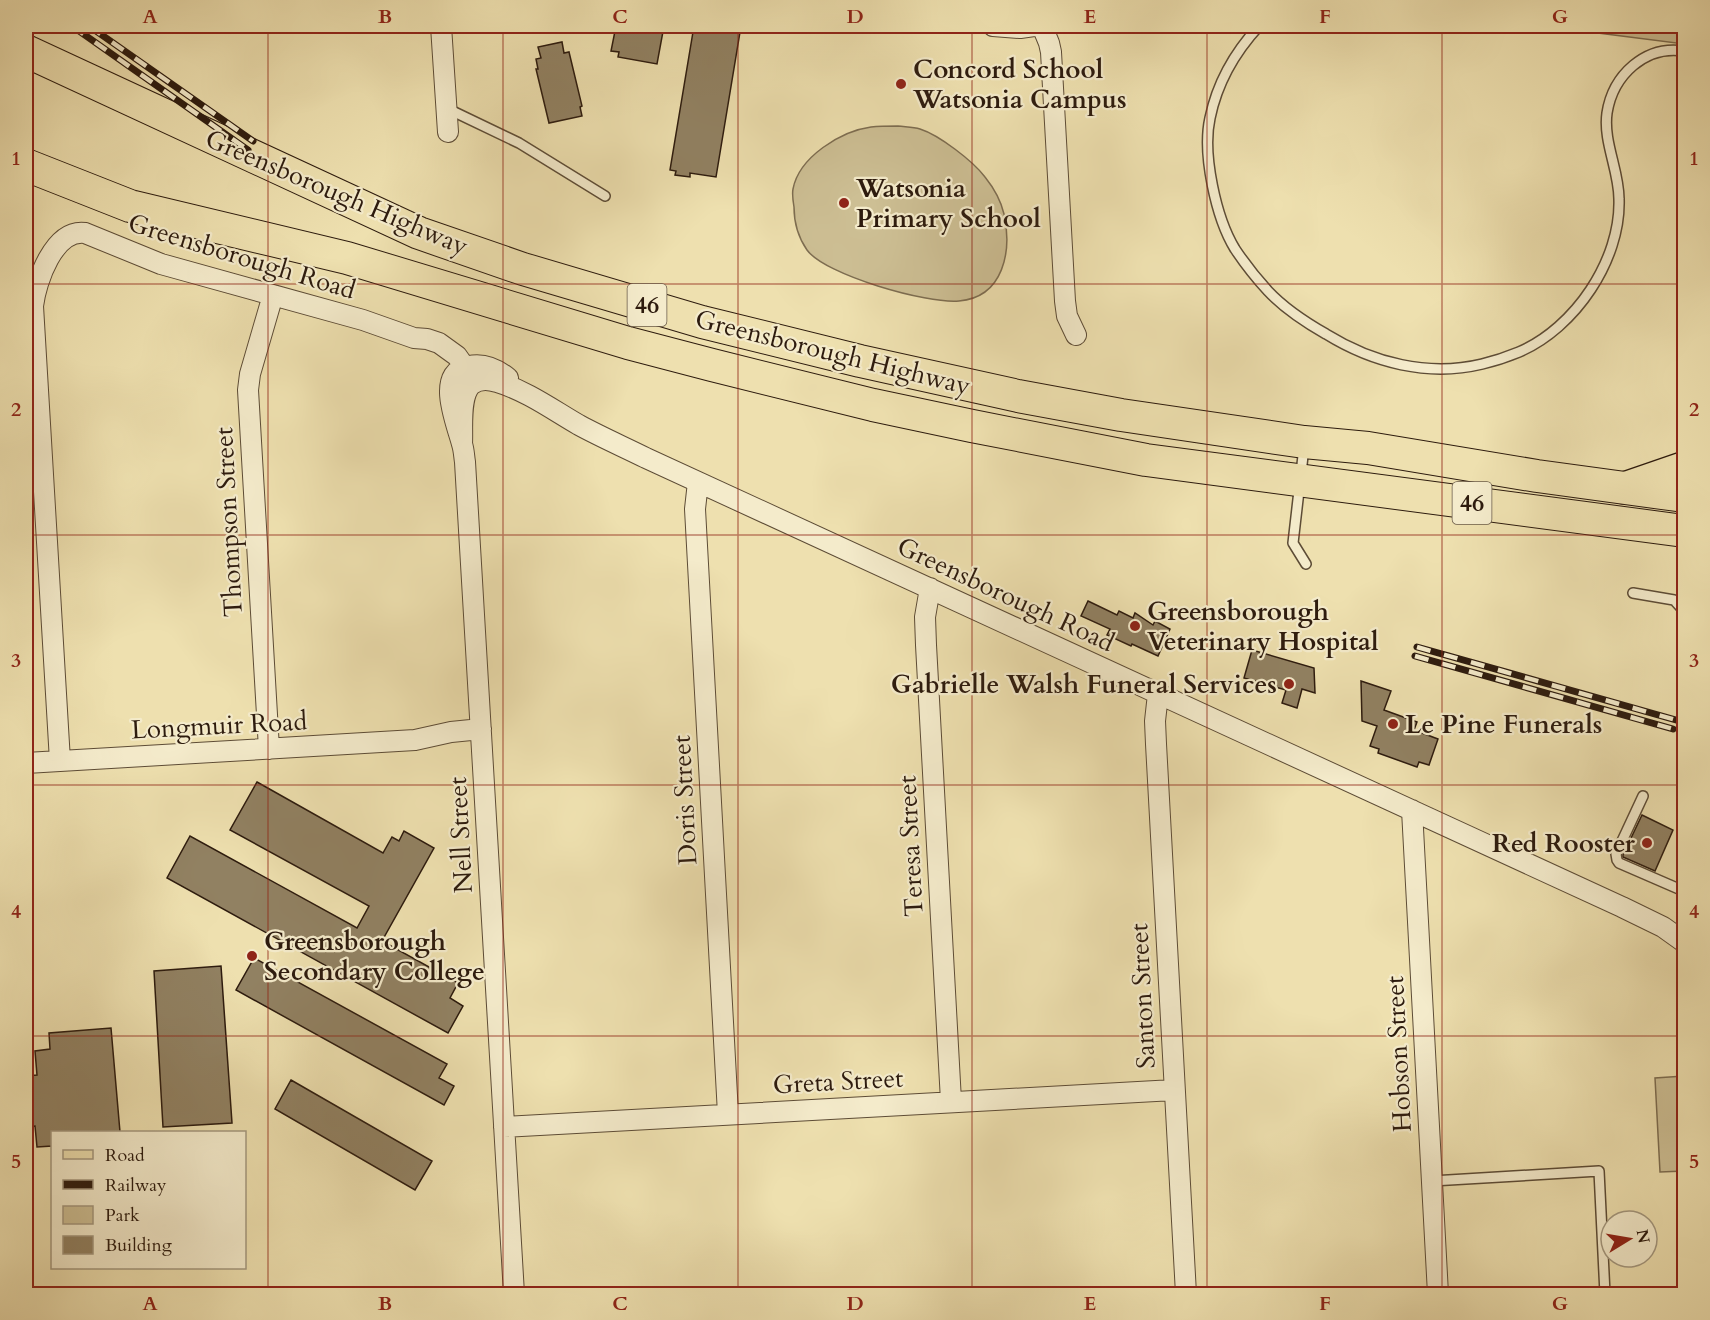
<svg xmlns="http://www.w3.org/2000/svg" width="1710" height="1320" font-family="Cardo,serif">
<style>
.green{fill:#cdbf94;stroke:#7d6d51;stroke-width:1.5}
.building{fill:#918162;stroke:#2d1b0e;stroke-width:1.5}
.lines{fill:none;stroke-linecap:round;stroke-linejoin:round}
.service-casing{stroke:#5d4c36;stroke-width:12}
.minor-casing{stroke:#5d4c36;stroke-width:22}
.primary-casing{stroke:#2d1b0e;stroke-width:33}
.trunk-casing{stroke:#2d1b0e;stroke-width:34}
.service{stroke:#f4ebcb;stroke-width:9}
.minor{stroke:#f4ebcb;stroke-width:20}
.primary{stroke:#eee0af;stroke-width:30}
.trunk{stroke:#eee0af;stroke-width:32}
.rail-casing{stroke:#2d1b0e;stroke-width:7}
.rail{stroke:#f4ebcb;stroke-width:4.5;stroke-dasharray:14;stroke-linecap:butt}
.grid{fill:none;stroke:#8f2418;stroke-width:1.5;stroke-opacity:0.55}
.poi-dot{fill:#8f2418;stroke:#f4ebcb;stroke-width:2}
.labels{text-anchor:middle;stroke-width:4.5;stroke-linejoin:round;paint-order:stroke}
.shield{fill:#f4ebcb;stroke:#695947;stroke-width:1.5}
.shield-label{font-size:24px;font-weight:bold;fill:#2d1b0e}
.poi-label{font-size:26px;font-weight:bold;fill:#2d1b0e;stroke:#f4ebcb;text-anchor:start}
.street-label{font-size:26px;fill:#2d1b0e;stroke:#f4ebcb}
.neatline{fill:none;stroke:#8f2418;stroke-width:2}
.grid-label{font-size:20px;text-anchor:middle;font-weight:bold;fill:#8f2418}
</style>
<rect width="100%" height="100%" fill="#eee0af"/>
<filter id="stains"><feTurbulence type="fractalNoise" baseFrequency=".00333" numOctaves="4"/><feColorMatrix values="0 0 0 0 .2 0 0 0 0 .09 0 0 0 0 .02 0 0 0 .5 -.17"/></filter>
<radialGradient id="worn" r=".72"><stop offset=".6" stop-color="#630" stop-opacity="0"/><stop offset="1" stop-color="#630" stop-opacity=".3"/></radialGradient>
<path class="green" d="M1587 26H1684V44L1598 33Z
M898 126C905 127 913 127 920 129 939 135 973 161 985 177 993 187 1001 201 1004 214 1012 251 1004 297 959 301 927 304 825 275 807 250 798 237 794 222 794 207 793 201 792 194 793 189 799 157 841 131 871 127 880 126 889 126 898 126Z
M1684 1076V1171L1660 1172 1655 1078Z"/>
<path class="building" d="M616 26H664L657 64 618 57 619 52 611 51Z
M694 26H741L716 177 690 173V177L675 175 676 171 670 170Z
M562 42 564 53 569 52 582 106 580 107 582 116 549 123 536 69H538L536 59 541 58 538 47Z
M1088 601 1117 615 1119 611 1133 618 1135 613 1153 625 1155 621 1170 629 1158 656 1132 644 1131 646 1107 635 1110 629 1081 616Z
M1252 650 1314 668 1315 693 1302 689 1297 708 1282 703 1286 690 1244 678Z
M1361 681 1391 691 1384 710 1417 722 1414 730 1438 739 1429 765 1419 762 1417 767 1378 753 1379 749 1370 746 1377 726 1362 721Z
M257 782 383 853 392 837 399 841 404 831 434 848 382 941 458 983 450 998 463 1006 448 1033 167 878 190 836 357 928 369 906 230 830Z
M1642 815 1673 830 1655 871 1623 857V855Z
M254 958 447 1064 439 1078 454 1086 444 1105 236 990Z
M221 966 232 1123 163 1127 154 971Z
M111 1028 120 1132H52V1146L37 1147 35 1126 26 1127V1076L37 1075 35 1051 50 1049 49 1033Z
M291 1080 432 1161 415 1190 275 1109Z"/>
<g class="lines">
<defs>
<path id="service" d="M1259 26C1235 52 1217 84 1210 118 1202 154 1216 218 1235 249 1245 264 1256 278 1268 291 1284 308 1305 322 1326 334 1373 363 1428 377 1482 364 1495 361 1507 357 1519 352 1575 328 1621 260 1619 199 1619 170 1603 142 1607 113 1613 75 1645 45 1684 51
M446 108 519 143 605 196
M1304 447 1293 543 1306 564
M1633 593 1674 600 1684 611
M1643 796 1616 854 1617 860 1619 863 1679 889
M1432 1181 1599 1171 1605 1294"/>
<path id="minor" d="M441 26 448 132
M993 26 1020 28 1034 26
M1042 26 1049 43 1051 52 1065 301 1067 316 1076 335
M508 378C497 369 483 363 469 366 434 372 457 424 462 444 464 450 464 456 465 462L514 1294
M462 444C463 428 459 397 471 385 478 379 488 379 497 382 527 391 553 410 579 425 601 437 624 447 646 458L1622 907 1663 927 1684 942
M698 482 695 509 728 1114
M930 588 925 617 926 645 951 1101
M1158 694 1155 721 1156 744 1186 1294
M269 749 248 390 250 374 273 295
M60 761 33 306C36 281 54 229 85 233L161 264 363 320 414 338 427 339 439 343 457 356 464 366 469 378
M26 763 415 740 451 732 481 729
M1412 810 1438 1294
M504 1127 1174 1090"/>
<path id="primary" d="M1623 488 1684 467"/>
<path id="trunk" d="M26 51 419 233 523 269 702 322 860 361 1018 396 1121 415 1304 442 1368 448 1537 476 1684 496
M26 165 130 206 347 258 628 343 712 365 873 405 972 426 1146 460 1684 531"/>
</defs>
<use href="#service" class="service-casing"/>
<use href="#minor" class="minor-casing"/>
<use href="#primary" class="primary-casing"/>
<use href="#trunk" class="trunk-casing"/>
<use href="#service" class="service"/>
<use href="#minor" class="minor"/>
<use href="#primary" class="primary"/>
<use href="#trunk" class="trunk"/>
<defs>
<path id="rail" d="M72 26 248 150
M89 26 253 141
M1417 647 1676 720
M1415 656 1673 729"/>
</defs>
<use href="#rail" class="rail-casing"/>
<use href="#rail" class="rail"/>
</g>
<path class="grid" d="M268 26V1294M503 26V1294M738 26V1294M972 26V1294M1207 26V1294M1442 26V1294M26 284H1684M26 535H1684M26 785H1684M26 1036H1684"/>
<g class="poi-dot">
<circle cx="901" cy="84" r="6"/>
<circle cx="844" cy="203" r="6"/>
<circle cx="1135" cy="626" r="6"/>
<circle cx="1289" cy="684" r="6"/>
<circle cx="1393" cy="724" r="6"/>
<circle cx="1647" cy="843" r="6"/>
<circle cx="252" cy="956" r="6"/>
</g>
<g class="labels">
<g class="shield">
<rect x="627.5" y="284" width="39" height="42" rx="4.5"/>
<rect x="1452.5" y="482" width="39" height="42" rx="4.5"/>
</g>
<g class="shield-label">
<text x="647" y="313">46</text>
<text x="1472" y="511">46</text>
</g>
<g class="poi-label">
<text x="913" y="78">Concord School<tspan x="913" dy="30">Watsonia Campus</tspan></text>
<text x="856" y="197">Watsonia<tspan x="856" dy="30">Primary School</tspan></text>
<text x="1147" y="620">Greensborough<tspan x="1147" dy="30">Veterinary Hospital</tspan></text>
<text x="1277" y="693" text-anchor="end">Gabrielle Walsh Funeral Services</text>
<text x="1405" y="733">Le Pine Funerals</text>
<text x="1635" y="852" text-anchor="end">Red Rooster</text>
<text x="264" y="950">Greensborough<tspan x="264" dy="30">Secondary College</tspan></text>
</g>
<g class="street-label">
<text transform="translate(337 192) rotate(23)" y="9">Greensborough Highway</text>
<text transform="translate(242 256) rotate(17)" y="9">Greensborough Road</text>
<text transform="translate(833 352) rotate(14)" y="9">Greensborough Highway</text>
<text transform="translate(228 522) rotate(-93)" y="9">Thompson Street</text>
<text transform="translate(1006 594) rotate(25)" y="9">Greensborough Road</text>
<text transform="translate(219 725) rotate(-3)" y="9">Longmuir Road</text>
<text transform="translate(684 800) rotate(-93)" y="9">Doris Street</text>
<text transform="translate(460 835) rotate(-93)" y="9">Nell Street</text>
<text transform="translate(910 846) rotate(-93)" y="9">Teresa Street</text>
<text transform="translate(1142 996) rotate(-93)" y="9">Santon Street</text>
<text transform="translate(1398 1054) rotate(-93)" y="9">Hobson Street</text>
<text transform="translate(838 1081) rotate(-3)" y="9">Greta Street</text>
</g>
</g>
<rect width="1710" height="1320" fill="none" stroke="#eee0af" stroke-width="66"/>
<rect x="51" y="1131" width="195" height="138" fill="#f4ebcb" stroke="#a4987f" stroke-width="1.5"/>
<rect x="63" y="1150" width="30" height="9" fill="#eee0af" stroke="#a4987f" stroke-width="1.5"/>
<text x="105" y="1161" font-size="18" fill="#2d1b0e">Road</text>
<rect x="63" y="1180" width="30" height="9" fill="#2d1b0e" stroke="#a4987f" stroke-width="1.5"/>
<text x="105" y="1191" font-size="18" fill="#2d1b0e">Railway</text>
<rect x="63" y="1206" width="30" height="18" fill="#cdbf94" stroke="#a4987f" stroke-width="1.5"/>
<text x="105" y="1221" font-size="18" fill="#2d1b0e">Park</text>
<rect x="63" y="1236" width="30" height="18" fill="#918162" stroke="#a4987f" stroke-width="1.5"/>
<text x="105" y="1251" font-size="18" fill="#2d1b0e">Building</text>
<g transform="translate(1629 1239) rotate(79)"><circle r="28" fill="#f4ebcb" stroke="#a4987f" stroke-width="1.5"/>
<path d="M0-4.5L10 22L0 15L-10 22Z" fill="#8f2418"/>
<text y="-9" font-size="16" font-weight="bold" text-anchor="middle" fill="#2d1b0e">N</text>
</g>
<rect x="33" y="33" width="1644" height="1254" class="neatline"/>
<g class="grid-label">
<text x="150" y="23">A</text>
<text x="385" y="23">B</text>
<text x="620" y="23">C</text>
<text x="855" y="23">D</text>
<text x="1090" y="23">E</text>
<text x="1325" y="23">F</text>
<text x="1560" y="23">G</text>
<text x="16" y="165">1</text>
<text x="1694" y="165">1</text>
<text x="16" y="416">2</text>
<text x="1694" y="416">2</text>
<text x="16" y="667">3</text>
<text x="1694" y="667">3</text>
<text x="16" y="918">4</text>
<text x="1694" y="918">4</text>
<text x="16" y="1168">5</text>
<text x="1694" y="1168">5</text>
<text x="150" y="1310">A</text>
<text x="385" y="1310">B</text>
<text x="620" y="1310">C</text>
<text x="855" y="1310">D</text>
<text x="1090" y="1310">E</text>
<text x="1325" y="1310">F</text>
<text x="1560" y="1310">G</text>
</g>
<rect width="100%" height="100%" filter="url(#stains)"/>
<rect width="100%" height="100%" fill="url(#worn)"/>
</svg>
